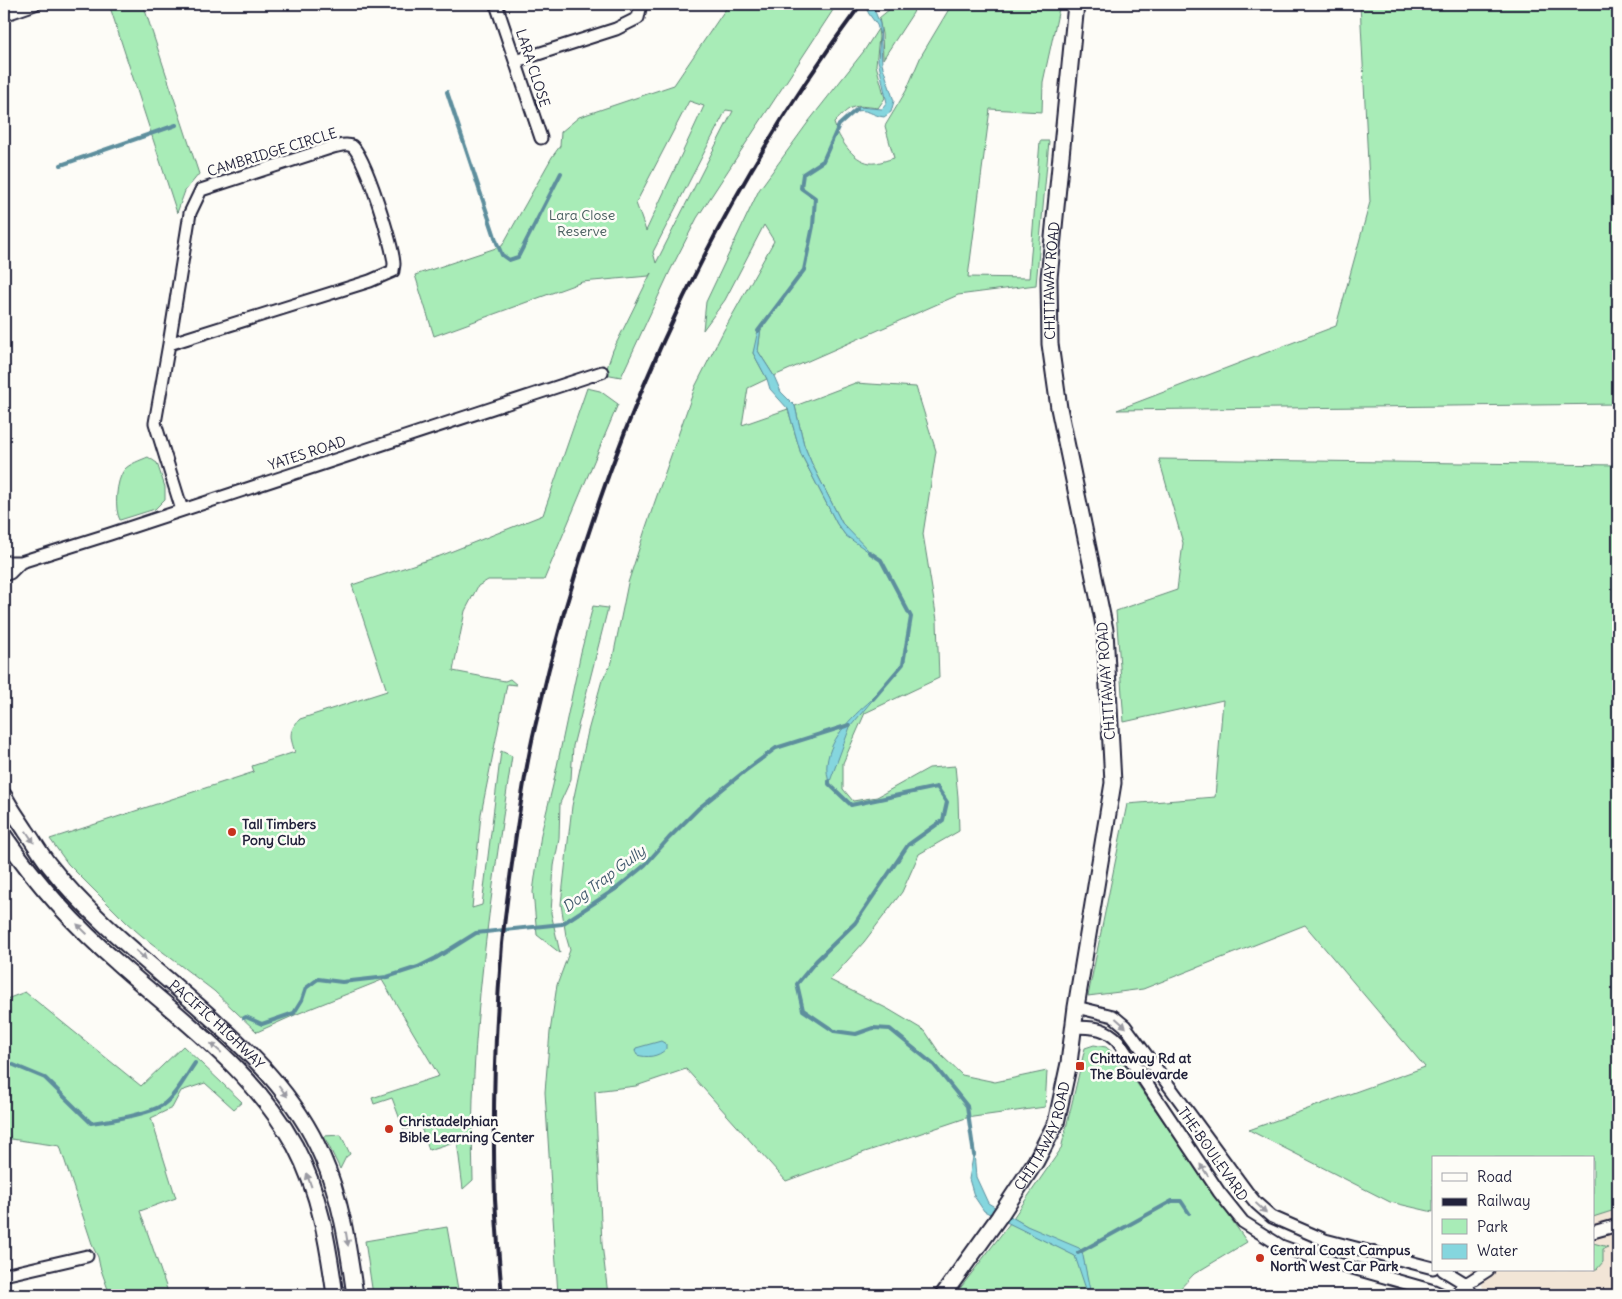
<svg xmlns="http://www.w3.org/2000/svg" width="1622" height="1299" font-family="Delius,sans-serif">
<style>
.built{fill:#f2e5d6}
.green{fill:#a8ecb7;stroke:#658779;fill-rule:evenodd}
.water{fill:#85d6de;stroke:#5d8e9d}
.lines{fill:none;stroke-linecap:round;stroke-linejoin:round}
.stream{stroke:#5d8e9d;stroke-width:4}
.minor-casing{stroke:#22223b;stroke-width:15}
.major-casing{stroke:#22223b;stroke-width:19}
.minor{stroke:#fdfcf7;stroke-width:11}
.major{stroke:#fdfcf7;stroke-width:15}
.rail{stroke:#22223b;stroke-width:4}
.oneway{fill:#9a9aa2}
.poi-dot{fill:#c8321e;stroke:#fdfcf7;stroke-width:2}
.labels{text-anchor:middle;stroke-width:5;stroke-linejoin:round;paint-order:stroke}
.street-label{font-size:14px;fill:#22223b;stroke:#fdfcf7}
.park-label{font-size:14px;fill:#4a5f60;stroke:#fdfcf7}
.poi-label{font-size:14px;font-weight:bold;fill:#22223b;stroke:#fdfcf7;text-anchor:start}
.water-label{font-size:15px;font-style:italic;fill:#40586c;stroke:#fdfcf7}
</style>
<rect width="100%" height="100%" fill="#fdfcf7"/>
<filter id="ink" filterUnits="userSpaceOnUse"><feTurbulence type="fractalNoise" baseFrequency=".02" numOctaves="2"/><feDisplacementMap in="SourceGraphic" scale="10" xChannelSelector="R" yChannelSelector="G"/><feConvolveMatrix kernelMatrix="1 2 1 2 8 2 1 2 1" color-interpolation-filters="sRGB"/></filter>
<g filter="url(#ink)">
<path class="built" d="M1618 1209V1295H1486L1481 1283 1469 1270H1593V1217Z"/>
<path class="green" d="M109 4H143L199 174 185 191 177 213Z
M729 4H837L697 218 670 271 621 377 605 374 613 350 651 273 649 276 582 282 434 336 415 275 502 246 552 157 560 146 561 132 579 117 674 85ZM689 101 704 106 646 231 636 203ZM726 110 733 111 656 263 653 252Z
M896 4H916L913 13 883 59 882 34 879 18Z
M952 4H1060L1043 82 1042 112 990 109 968 277 1029 278 1040 141H1049L1036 285 958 295 774 376 758 351 761 328 753 353 767 379 748 388 742 425 788 409 801 454 837 524 846 536 849 532 842 523 812 464 804 445 795 406 855 383 916 387 936 451 923 534 937 620 939 678 865 713 843 763V789L853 801 877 797 929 768 955 766 958 797 959 831 919 854 902 892 864 942 830 980 888 1009 925 1031 941 1055 962 1075 995 1082 1047 1071 1045 1107 966 1118 862 1153 786 1181 686 1069 636 1086 595 1091 602 1244 608 1295H558L545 1092 550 1032 557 985 570 950 566 936 561 904 572 806 588 731 602 680 612 662 628 583 646 527 695 387 724 330 774 241 764 225 725 300 703 330 706 302 759 190 809 121 864 51 878 29 879 37 876 65 885 98 878 108C852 105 852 104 834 123 839 139 852 160 870 163 877 164 887 160 894 158L885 126 906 91 921 56Z
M1360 4H1618V404L1117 410 1336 326 1370 202Z
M587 388 600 391 618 404 544 580H488L478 586 465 611 453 671 505 681 510 679 517 685 507 684 481 814 472 908 482 905 501 751 512 756C491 897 468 1037 473 1180L463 1189 457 1141 429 1150 420 1125 404 1130 392 1098 374 1104 372 1098 439 1076 382 980 297 1014 257 1032 214 991 142 936 127 923 68 864 50 839 254 772 252 766 295 752C290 737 288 731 300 719L387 691 352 585 440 556 543 515Z
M148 457 157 463 165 487V499L155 509 120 520C114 509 116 481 124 470 129 464 141 460 148 457Z
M1159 459 1618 465V1209L1593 1217V1158H1433V1212L1390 1202 1249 1130 1425 1067 1305 925 1143 989 1088 996 1127 804 1215 797 1223 700 1124 722 1116 611 1177 590 1183 543Z
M593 606 608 608 573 746 571 779 560 803 559 839 554 866 551 913 560 953 537 935 533 892 541 834 553 785 581 652Z
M25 992 141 1086 183 1046 242 1102 234 1109 205 1083 181 1091 172 1108 151 1118 176 1198 140 1211 169 1295H110L100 1267 98 1257 93 1247 60 1146 4 1138V1000Z
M1094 1045 1106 1047 1120 1059 1247 1242 1194 1274 1174 1295H955L1010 1223 1084 1260 1013 1218 1061 1149 1085 1048Z
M341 1135 350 1154 346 1157 340 1169 324 1136Z
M447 1227 459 1295H373L365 1241Z
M1593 1243 1608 1247 1603 1249V1262L1597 1269H1593Z"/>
<path class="water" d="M864 4H872L880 24 882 64 894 101 891 112 884 117C873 116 866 107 853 112L859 107 882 109 887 103 878 60 880 35 877 25 869 14Z
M761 327 758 351 774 376 781 392 795 406 804 445 812 464 842 523 872 554 846 536 837 524 801 454 788 409 770 389 767 379 753 353 758 330Z
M875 697 850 727 829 784C828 777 826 770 827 764 830 736 855 714 875 697Z
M661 1041 666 1044V1049C658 1057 647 1058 637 1055L635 1051 636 1048Z
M974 1152 976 1177 988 1203 1027 1226 1079 1248 1082 1251 1091 1295H1088L1075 1256 984 1211 974 1196 969 1179Z"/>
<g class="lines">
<path class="stream" d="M447 92 497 243 502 255 509 260 518 257 561 173
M61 165 176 125
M758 331 804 270 813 226 815 198 801 188 803 174 823 161 839 125 857 109
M869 552 881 560 911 617 903 664 873 699
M829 781V784L851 805 937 787 947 802 943 820 908 845 855 923 816 961 797 984 803 1010 834 1031 856 1034 873 1028 890 1029 934 1065 967 1106 974 1155
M244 1018 246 1017 262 1024 294 1013 302 1000 306 988 318 979 342 982 387 977 418 967 436 958 476 933 562 924 617 888 645 865 669 838 699 808 745 771 776 748 849 725
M4 1061 45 1078 91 1123C109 1121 150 1114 164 1104 177 1094 186 1076 195 1063
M1078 1253 1172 1201H1181L1189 1213"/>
<defs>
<path id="minor" d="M497 7 541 138
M4 15 35 4
M516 61 616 29 638 18 641 4
M169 344 190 213 201 190 333 147C339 146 346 143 352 146 365 155 393 246 394 264 394 266 393 269 393 271L370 281 169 344 155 423 182 510
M4 562H21L110 534 602 372
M4 575 10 573 21 562
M1076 1007 1113 1016 1125 1026 1247 1192 1256 1203 1272 1217 1325 1240 1433 1268
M1073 1027C1092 1028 1104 1026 1118 1041L1219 1192 1243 1222 1281 1246 1303 1254 1434 1291 1443 1295
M1593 1232 1618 1225
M1443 1270 1466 1284 1472 1295
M4 1275 87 1256
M1455 1295 1466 1284 1488 1270"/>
<g id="major">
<path id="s1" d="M4 796C10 808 19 820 26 831 34 842 41 855 50 866 90 917 148 962 198 1006 247 1049 296 1095 322 1156 342 1201 348 1247 355 1295"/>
<path d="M4 836C37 884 76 927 120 965 183 1021 254 1071 295 1146 320 1193 328 1244 335 1295"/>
<path id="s2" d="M943 1295 999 1217 1036 1161 1056 1123 1069 1063 1076 1007 1113 783 1105 630 1059 408 1050 344 1049 278 1076 4"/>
</g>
</defs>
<use href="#minor" class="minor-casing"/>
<use href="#major" class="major-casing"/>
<use href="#minor" class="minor"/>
<use href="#major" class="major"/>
<path class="rail" d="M502 1295C499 1263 497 1231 495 1199 492 1114 495 1029 502 944 505 915 509 885 513 856 519 813 525 769 535 727 593 467 702 217 861 4"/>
</g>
<defs><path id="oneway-solid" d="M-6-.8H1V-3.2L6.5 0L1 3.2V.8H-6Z" transform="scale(1.25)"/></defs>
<g class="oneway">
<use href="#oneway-solid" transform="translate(30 837) rotate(56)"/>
<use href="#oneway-solid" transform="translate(82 929) rotate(-136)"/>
<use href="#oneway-solid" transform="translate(141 955) rotate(42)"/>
<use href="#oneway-solid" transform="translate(1121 1023) rotate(42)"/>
<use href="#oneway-solid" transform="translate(216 1048) rotate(-139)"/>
<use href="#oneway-solid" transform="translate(283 1091) rotate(53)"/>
<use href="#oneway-solid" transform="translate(1204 1170) rotate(-124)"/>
<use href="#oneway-solid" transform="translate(309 1180) rotate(-110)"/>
<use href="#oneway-solid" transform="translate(1261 1208) rotate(43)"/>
<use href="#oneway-solid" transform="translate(347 1239) rotate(81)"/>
</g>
</g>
<g class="poi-dot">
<circle cx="232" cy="832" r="5"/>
<rect x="1075" y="1061" width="10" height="10" rx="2.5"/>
<circle cx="389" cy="1129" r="5"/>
<circle cx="1260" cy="1258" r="5"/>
</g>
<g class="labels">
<g class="street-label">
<text transform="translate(533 68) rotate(72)" y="5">LARA CLOSE</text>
<text transform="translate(272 152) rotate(-17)" y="5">CAMBRIDGE CIRCLE</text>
<text dy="5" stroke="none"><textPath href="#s2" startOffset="1059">CHITTAWAY ROAD</textPath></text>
<text transform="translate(307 453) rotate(-18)" y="5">YATES ROAD</text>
<text transform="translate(1106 681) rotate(-94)" y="5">CHITTAWAY ROAD</text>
<text dy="5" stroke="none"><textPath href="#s1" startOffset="314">PACIFIC HIGHWAY</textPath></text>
<text dy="5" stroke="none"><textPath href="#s2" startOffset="189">CHITTAWAY ROAD</textPath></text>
<text transform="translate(1213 1154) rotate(55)" y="5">THE BOULEVARD</text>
</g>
<g class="park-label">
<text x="582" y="220">Lara Close<tspan x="582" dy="16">Reserve</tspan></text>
</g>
<g class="poi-label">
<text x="242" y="829">Tall Timbers<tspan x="242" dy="16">Pony Club</tspan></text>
<text x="1090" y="1063">Chittaway Rd at<tspan x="1090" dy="16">The Boulevarde</tspan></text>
<text x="399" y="1126">Christadelphian<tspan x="399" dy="16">Bible Learning Center</tspan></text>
<text x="1270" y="1255">Central Coast Campus<tspan x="1270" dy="16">North West Car Park</tspan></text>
</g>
<g class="water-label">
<text transform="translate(604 879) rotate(-37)" y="5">Dog Trap Gully</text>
</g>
</g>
<rect width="1622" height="1299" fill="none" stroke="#fdfcf7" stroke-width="20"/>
<rect x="10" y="10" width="1602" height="1279" fill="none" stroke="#22223b" stroke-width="2" filter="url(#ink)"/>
<rect x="1432" y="1156" width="162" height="115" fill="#fdfcf7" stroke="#a5a5ac"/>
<rect x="1442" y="1173" width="25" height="8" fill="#fdfcf7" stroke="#a5a5ac"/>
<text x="1477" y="1182" font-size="15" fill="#22223b">Road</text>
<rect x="1442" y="1198" width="25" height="8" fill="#22223b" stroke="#a5a5ac"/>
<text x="1477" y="1206" font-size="15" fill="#22223b">Railway</text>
<rect x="1442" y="1219" width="25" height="15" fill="#a8ecb7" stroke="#a5a5ac"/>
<text x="1477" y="1232" font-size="15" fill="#22223b">Park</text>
<rect x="1442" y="1244" width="25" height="15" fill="#85d6de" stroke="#a5a5ac"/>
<text x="1477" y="1256" font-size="15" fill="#22223b">Water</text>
</svg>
